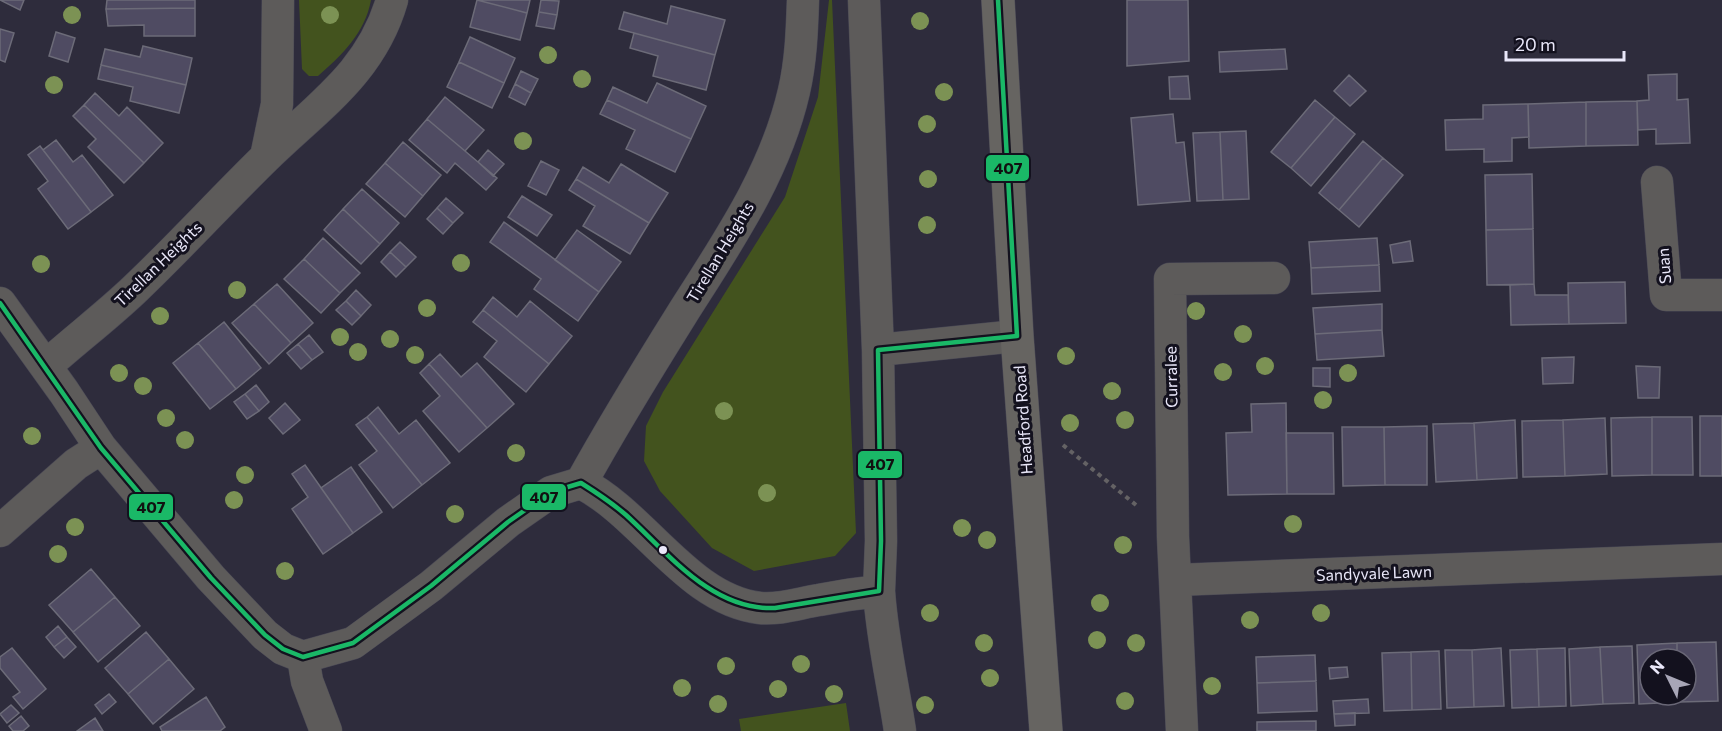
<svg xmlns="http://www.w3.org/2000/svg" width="1722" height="731" font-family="Commissioner,sans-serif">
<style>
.green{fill:#43531e}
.building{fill:#4f4b62;stroke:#6c6b78;stroke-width:1.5}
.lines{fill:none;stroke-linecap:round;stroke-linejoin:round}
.minor-casing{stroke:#494855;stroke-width:33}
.primary-casing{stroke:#494855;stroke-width:34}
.path{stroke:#646264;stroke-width:4;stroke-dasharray:4.5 4.5;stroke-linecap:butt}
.minor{stroke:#5d5b5a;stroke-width:32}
.primary{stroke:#666461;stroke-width:33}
.bus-1-casing{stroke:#13111e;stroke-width:9}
.bus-1{stroke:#1ab867;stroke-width:4.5}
.tree{fill:#7c9254}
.bus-dot{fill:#e9e7f9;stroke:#13111e;stroke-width:2}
.labels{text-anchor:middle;stroke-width:6;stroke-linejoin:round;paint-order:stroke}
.street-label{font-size:16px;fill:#e9e7f9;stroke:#13111e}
.line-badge{stroke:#13111e;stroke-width:2}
.pale-badge-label{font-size:16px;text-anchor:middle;font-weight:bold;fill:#111}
</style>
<rect width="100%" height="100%" fill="#2e2c3c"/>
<path class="green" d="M299 0H371C365 33 342 55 318 76H309L302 69Z
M829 0H832L856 533 835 556 754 571 712 548 660 491 644 461 646 426 663 392 785 197 818 97Z
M846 703 850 731H741L739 719Z"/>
<path class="building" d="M0 0H24L20 10Z
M107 0H195V8L106 9Z
M477 0H530L527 13Z
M477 0 527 13 520 40 470 27Z
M541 0 559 1 557 15 539 12Z
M1127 0H1188L1189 61 1127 66Z
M671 6 725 20 715 55 619 29 624 12 667 24Z
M195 8V36H144V25L108 26 106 9Z
M539 12 557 15 554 29 536 26Z
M0 29 14 33 5 62 0 60Z
M56 32 75 38 68 62 49 56Z
M634 33 715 55 706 90 653 76 658 56 630 48Z
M470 37 515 58 504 83 459 62Z
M143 46 192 58 186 85 101 65 105 49 140 57Z
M1285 49 1287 69 1220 72 1219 52Z
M459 62 504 83 492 108 447 87Z
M101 65 186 85 179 113 130 101 133 87 98 79Z
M521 71 538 79 531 93 515 84Z
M1677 74V100L1688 99 1690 143 1656 144V129L1638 130 1637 101 1649 100 1648 75Z
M1349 75 1366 91 1350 106 1334 91Z
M1188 76 1190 99H1170L1169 77Z
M657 83 706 106 691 139 607 100 613 87 647 103Z
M515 84 531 93 525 105 509 97Z
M95 93 119 116 127 107 163 143 144 163 84 105Z
M445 97 484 130 465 151 427 119Z
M607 100 691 139 675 172 626 149 635 130 600 114Z
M1315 100 1335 117 1291 168 1271 152Z
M1637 101 1638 145 1586 146V102Z
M1586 102V146L1529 148 1528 104Z
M1528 104 1529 137 1512 138V161L1484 162V149L1446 150 1445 120 1483 119V105Z
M84 105 144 163 124 183 88 147 96 139 73 116Z
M1173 114 1176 143 1184 142 1190 201 1138 205 1131 118Z
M1335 117 1355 134 1311 186 1291 168Z
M427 119 497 178 486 190 455 163 447 173 409 140Z
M1246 131 1249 199 1223 200 1220 132Z
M1220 132 1223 200 1197 201 1193 133Z
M56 140 73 162 82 155 113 195 91 212 43 150Z
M1363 141 1383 158 1339 210 1319 193Z
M403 142 441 175 423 196 385 163Z
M40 146 91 212 68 229 38 189 48 181 28 155Z
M488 150 504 164 493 176 478 162Z
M1383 158 1403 175 1359 227 1339 210Z
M541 161 559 170 546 195 528 186Z
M385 163 423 196 405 217 366 184Z
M621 164 668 193 649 223 576 179 583 167 609 183Z
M1532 174 1533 229 1486 230 1485 175Z
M576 179 649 223 630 254 583 226 595 206 569 190Z
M362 189 399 223 380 244 343 209Z
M522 196 552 215 537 236 508 217Z
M446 198 463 213 453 223 437 208Z
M437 208 453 223 443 234 427 219Z
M343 209 380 244 361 264 324 230Z
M504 222 599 292 578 321 534 289 541 279 490 242Z
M1533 229 1534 284 1487 285 1486 230Z
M577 230 621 262 599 292 555 260Z
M323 238 360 273 340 293 304 259Z
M1377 238 1379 265 1311 268 1309 242Z
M1410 241 1413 261 1393 263 1390 245Z
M400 242 416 257 406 267 390 252Z
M390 252 406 267 396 277 381 262Z
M304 259 340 293 321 313 284 279Z
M1379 265 1380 291 1312 294 1311 268Z
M1625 282 1626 323 1569 324 1568 283Z
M277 284 313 323 291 343 254 304Z
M1534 284 1535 295H1568L1569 324 1511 325 1510 285Z
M356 290 371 305 361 316 346 301Z
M493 297 517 317 530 301 572 336 549 364 483 310Z
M346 301 361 316 352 325 336 310Z
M254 304 291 343 269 364 232 323Z
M1382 304V330L1315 334 1313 308Z
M483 310 549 364 526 392 484 357 497 341 473 322Z
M224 322 261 368 236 389 198 343Z
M1382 330 1384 356 1317 360 1315 334Z
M309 335 323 352 312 360 298 344Z
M198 343 236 389 210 409 173 363Z
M298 344 312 360 301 369 287 353Z
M440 354 461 377 477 363 514 404 487 428 429 364Z
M1574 357 1573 383 1543 384 1542 358Z
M429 364 487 428 459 452 423 411 440 396 420 373Z
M1636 366 1660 367 1659 398H1638Z
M1313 368H1330V387L1313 386Z
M256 385 269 402 259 411 245 394Z
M245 394 259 411 247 419 234 402Z
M285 403 300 420 283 434 269 418Z
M1286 403 1287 494 1228 495 1226 433 1252 432 1251 404Z
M378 407 399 434 416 420 450 463 422 485 367 417Z
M1700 416H1722V476H1700Z
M367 417 422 485 393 508 359 465 377 451 356 425Z
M1652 417H1692L1693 475H1652Z
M1652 417V475L1612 476 1611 418Z
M1605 418 1607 474 1565 476 1563 420Z
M1515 420 1517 478 1477 480 1474 423Z
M1563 420 1565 476 1523 477 1522 421Z
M1474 423 1477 480 1436 482 1433 424Z
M1427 426V485H1385L1384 427Z
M1342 427H1384L1385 485 1343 486Z
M1286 433H1333L1334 494H1287Z
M305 465 353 533 323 554 292 509 308 497 292 474Z
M351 467 382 512 353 533 321 488Z
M91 569 115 597 73 632 49 605Z
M115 597 140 626 98 662 73 632Z
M58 626 67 637 54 647 46 637Z
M146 632 169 659 128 694 105 668Z
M67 637 76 647 64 658 54 647Z
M1716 642 1718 701 1679 702V695H1686V659H1677V643Z
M1677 643V659H1650V695H1679V702L1639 704 1637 645Z
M1632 646 1634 703 1603 704 1600 647Z
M1600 647 1603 704 1571 706 1569 649Z
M12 648 46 689 23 709 13 697 20 692 0 668V657Z
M1501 648 1504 706 1474 707 1472 650Z
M1565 648 1566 706 1539 707 1537 649Z
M1537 649 1539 707 1512 708 1510 650Z
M1445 650H1472L1474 707 1447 708Z
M1439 651 1441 709 1412 710 1411 652Z
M1411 652 1412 710 1384 711 1382 653Z
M1315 655 1316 681 1257 683 1256 657Z
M169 659 194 689 153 724 128 694Z
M1347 667 1348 677 1330 679 1329 668Z
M1316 681 1317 711 1258 713 1257 683Z
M109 694 116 702 102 714 95 705Z
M206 697 225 727 220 731H162L160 727Z
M1368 699 1369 713 1334 714 1333 701Z
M11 705 19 713 7 723 0 714Z
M1355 713V725L1335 726 1334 714Z
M21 716 29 726 23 731H13L9 726Z
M95 718 103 731H77Z
M1316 721V731H1257V722Z"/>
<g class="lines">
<defs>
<path id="minor" d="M864 0 878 350
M266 157 277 104 278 0
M1657 182 1666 295H1722
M0 303 64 392 101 448 211 578 265 635 283 649 303 657 353 643 431 586 508 522 551 492 581 483C643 514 688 600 760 608 780 610 800 603 819 600 839 596 859 593 879 591L881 541 878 350 1017 336
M46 366C76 339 108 315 136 288 180 246 222 200 265 158 317 107 371 73 392 0
M581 483C613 425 647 370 682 314 727 243 775 174 794 91 801 61 802 30 803 0
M0 531 76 464 101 448
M1176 580 1722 559
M879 591C882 638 893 684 900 731
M303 657 307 681 326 731
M1182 731 1173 537 1170 279 1274 278"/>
<path id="primary" d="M998 0 1017 336 1046 731"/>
</defs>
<use href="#minor" class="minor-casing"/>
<use href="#primary" class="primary-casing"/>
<path class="path" d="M1063 445 1136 505"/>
<use href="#minor" class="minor"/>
<use href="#primary" class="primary"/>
<defs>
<path id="bus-1" d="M998 0 1017 336
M0 303 101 448 211 578 265 635 283 649 303 657 353 643 431 586 508 522 551 492 581 483C597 493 612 503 626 515 668 553 712 611 775 608L879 591 881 541 878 350 1017 336"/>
</defs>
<use href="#bus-1" class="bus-1-casing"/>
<use href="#bus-1" class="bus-1"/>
</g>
<g class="tree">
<circle cx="72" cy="15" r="9"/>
<circle cx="330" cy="15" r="9"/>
<circle cx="920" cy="21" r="9"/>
<circle cx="548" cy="55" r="9"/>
<circle cx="582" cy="79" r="9"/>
<circle cx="54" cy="85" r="9"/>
<circle cx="944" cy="92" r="9"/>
<circle cx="927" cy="124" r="9"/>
<circle cx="523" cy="141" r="9"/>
<circle cx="928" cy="179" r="9"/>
<circle cx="927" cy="225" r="9"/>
<circle cx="461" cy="263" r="9"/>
<circle cx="41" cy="264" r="9"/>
<circle cx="237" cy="290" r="9"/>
<circle cx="427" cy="308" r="9"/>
<circle cx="1196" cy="311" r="9"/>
<circle cx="160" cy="316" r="9"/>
<circle cx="1243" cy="334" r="9"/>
<circle cx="340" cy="337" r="9"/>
<circle cx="390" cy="339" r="9"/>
<circle cx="358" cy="352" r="9"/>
<circle cx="415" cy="355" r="9"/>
<circle cx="1066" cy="356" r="9"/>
<circle cx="1265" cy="366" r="9"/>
<circle cx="1223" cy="372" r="9"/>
<circle cx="119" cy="373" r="9"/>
<circle cx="1348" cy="373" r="9"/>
<circle cx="143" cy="386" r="9"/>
<circle cx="1112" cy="391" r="9"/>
<circle cx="1323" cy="400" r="9"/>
<circle cx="724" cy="411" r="9"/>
<circle cx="166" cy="418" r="9"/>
<circle cx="1125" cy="420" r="9"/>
<circle cx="1070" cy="423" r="9"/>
<circle cx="32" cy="436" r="9"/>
<circle cx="185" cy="440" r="9"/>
<circle cx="516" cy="453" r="9"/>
<circle cx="245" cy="475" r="9"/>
<circle cx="767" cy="493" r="9"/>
<circle cx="234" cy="500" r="9"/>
<circle cx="455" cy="514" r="9"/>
<circle cx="1293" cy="524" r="9"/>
<circle cx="75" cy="527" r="9"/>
<circle cx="962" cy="528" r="9"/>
<circle cx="987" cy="540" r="9"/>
<circle cx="1123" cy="545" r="9"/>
<circle cx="58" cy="554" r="9"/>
<circle cx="285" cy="571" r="9"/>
<circle cx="1100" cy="603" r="9"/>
<circle cx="930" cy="613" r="9"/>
<circle cx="1321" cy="613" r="9"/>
<circle cx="1250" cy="620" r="9"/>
<circle cx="1097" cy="640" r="9"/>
<circle cx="984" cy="643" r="9"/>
<circle cx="1136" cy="643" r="9"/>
<circle cx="801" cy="664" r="9"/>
<circle cx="726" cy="666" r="9"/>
<circle cx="990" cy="678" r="9"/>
<circle cx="1212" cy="686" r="9"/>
<circle cx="682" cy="688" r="9"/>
<circle cx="778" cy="689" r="9"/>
<circle cx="834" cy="694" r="9"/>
<circle cx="1125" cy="701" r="9"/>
<circle cx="718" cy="704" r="9"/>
<circle cx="925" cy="705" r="9"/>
</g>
<circle class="bus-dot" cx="663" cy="550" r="5"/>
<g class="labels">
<g class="street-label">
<text transform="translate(720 252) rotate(-59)" y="6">Tirellan Heights</text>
<text transform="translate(158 264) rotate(-44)" y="6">Tirellan Heights</text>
<text transform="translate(1664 266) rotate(-94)" y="6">Suan</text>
<text transform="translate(1171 377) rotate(-91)" y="6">Curralee</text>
<text transform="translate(1023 420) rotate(-94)" y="6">Headford Road</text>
<text transform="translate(1374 573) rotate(-2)" y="6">Sandyvale Lawn</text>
</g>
</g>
<g class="line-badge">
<rect x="985" y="154" width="45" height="28" rx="6" fill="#1ab867"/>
<rect x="857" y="450" width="46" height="29" rx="6" fill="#1ab867"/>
<rect x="521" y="483" width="46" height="28" rx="6" fill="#1ab867"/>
<rect x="128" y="493" width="46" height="28" rx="6" fill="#1ab867"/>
</g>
<g class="pale-badge-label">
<text x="1008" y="174">407</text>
<text x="880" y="470">407</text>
<text x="544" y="503">407</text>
<text x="151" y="513">407</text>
</g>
<g transform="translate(1668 677) rotate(313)"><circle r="28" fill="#13111e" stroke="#696776" stroke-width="1.5"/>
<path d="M0-4.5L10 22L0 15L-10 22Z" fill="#a8a6b7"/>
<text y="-9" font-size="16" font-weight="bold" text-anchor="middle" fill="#e9e7f9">N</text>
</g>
<path d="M1506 51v9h118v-9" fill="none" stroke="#e9e7f9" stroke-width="3"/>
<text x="1515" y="51" font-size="18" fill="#e9e7f9" stroke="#13111e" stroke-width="4.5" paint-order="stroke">20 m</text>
</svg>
